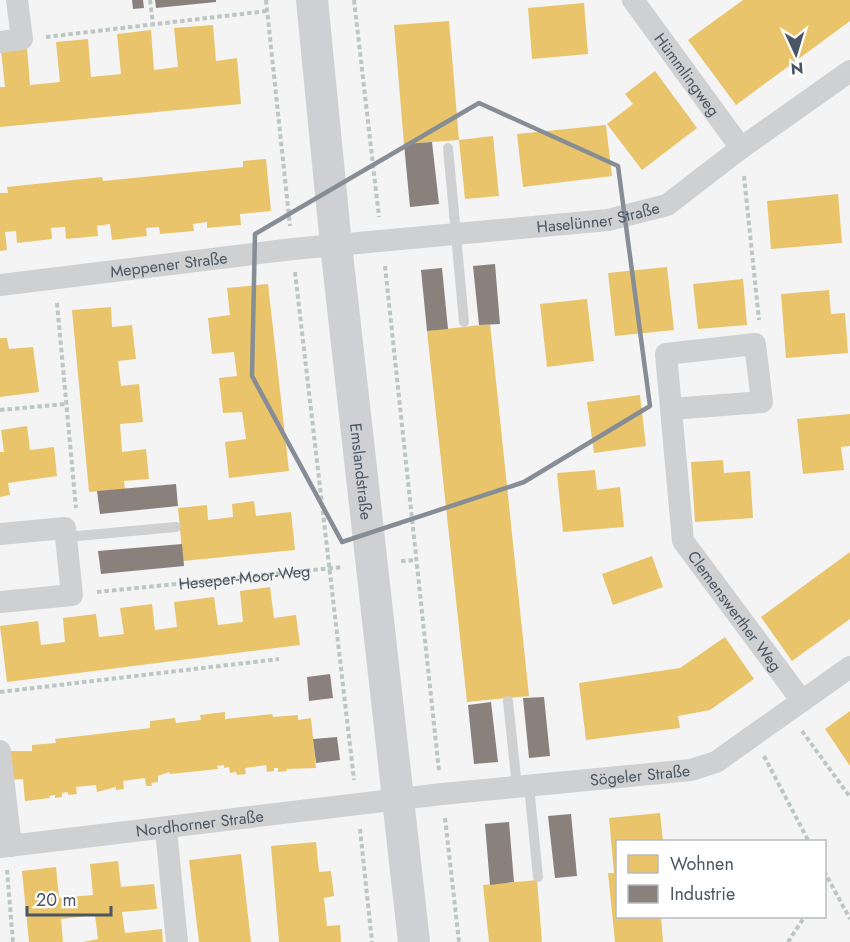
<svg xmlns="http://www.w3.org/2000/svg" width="850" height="942" font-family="Jost,sans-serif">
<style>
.homes{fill:#e9c46a}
.industry{fill:#8a817c}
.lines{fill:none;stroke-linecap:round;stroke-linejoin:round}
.path{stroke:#bcc7c4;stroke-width:4;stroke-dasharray:4.5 3;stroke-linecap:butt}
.lane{stroke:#ced0d2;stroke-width:10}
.street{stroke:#ced0d2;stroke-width:22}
.secondary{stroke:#ced0d4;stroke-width:32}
.marked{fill:none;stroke:#868d94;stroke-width:4.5;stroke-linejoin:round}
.labels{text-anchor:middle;stroke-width:6;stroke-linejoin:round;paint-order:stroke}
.street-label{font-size:16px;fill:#4a5661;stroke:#fff}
</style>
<rect width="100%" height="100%" fill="#f4f4f4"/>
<path class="homes" d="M743 0H850V21L736 105 688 40Z
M584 3 588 54 532 59 528 8Z
M449 21 459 140 493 136 499 196 465 199 459 140 404 144 394 25Z
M213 25 216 61 237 58 241 104 0 127V87H5L1 50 27 48 30 85 60 82 56 42 88 39 91 77 121 74 117 34 151 30 154 70 178 67 174 28Z
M655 71 697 128 642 170 607 124 633 104 625 94Z
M606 125 612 176 523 187 517 134Z
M266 159 271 211 240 214 241 225 207 228V222L193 224 194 231 160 234 159 227 146 228 147 236 112 240 110 224 97 226 98 236 66 239 65 227 51 228 52 239 17 243 16 231 5 232 7 250 0 251V193H8L7 187 102 177 103 181 243 167V161Z
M838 194 842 243 771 249 767 201Z
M667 267 674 330 615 336 608 273Z
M743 279 747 325 698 329 693 284Z
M268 284 289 471 229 478 225 442 246 439 242 412 223 413 219 378 237 376 234 352 212 354 208 318 230 315 227 288Z
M829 290 831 314 845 313 848 353 786 358 781 294Z
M587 299 594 361 547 367 540 304Z
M111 307 112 327 132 325 136 359 118 361 121 386 139 384 143 422 120 424 122 452 146 449 149 479 124 481 125 489 89 492 72 310Z
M490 324 529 696 467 702 427 331Z
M0 338H7L9 349 33 347 39 392 0 397Z
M640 395 646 446 594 453 587 402Z
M850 414V446L841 447 844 470 803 474 797 419Z
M27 426 30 450 54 447 57 476 8 483 10 495 0 497V452H4L1 430Z
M723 460 724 473 750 471 753 518 695 522 691 462Z
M595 470 597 490 620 487 624 527 563 532 557 473Z
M254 501 256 516 291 512 295 550 183 561 178 508 207 505 208 520 233 517 232 504Z
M850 552V619L792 661 761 617Z
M652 556 663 587 613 605 602 574Z
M270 587 274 618 296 615 300 645 7 682 0 626 38 621 41 645 65 642 63 618 96 614 99 637 124 634 120 608 152 604 155 630 177 627 174 602 214 597 218 625 243 622 240 591Z
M725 637 754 679 710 710 678 716 680 728 586 740 579 683 680 668Z
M850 711V766L825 729Z
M225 712V719L272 714 273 717 298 715V720L311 718 316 768 286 769 287 771 278 772V768H274V771L267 772 266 765 245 768 246 774 237 775 236 772 230 773 229 767 224 768V765L217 766 218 769 170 774 169 772 158 776V782L151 783 152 786H146L145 778 123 781 124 789 116 790V787L97 792 96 785 76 787 77 794 68 795V792L62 793V797L55 798V795L49 796 50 798 25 801 23 779 10 780 7 751H32V745L56 743 55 739 150 728V721L175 718 176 723 201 720 200 715Z
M660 813 663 842H618V916H661L663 942H615L608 873H614L609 818Z
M316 842 319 872 331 871 334 896 324 898 327 926 340 925 341 942H279L271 846Z
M241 854 251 942H199L189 860Z
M118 861 121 887 154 884 157 909 122 912 125 933 162 929 163 942H83L98 939 95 915 61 919 63 942H29L22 871 56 867 59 898 93 895 90 864Z
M537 880 542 942H489L483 885Z"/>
<path class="industry" d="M132 0H143L144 8 133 9Z
M155 0H216V2L156 8Z
M432 142 439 204 410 207 404 144Z
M495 264 500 324 479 325 473 266Z
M442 268 448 329 427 331 421 270Z
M176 484 178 506 100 514 97 491Z
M182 544 184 566 101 574 98 551Z
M330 674 333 698 309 701 307 677Z
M544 697 550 756 529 758 523 698Z
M491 702 498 762 474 764 468 705Z
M337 737 340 760 316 763 313 739Z
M571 814 577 876 555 878 548 816Z
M509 822 514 882 490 885 485 824Z"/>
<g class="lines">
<g class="path">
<path d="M150 0 153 24"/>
<path d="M266 0 290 226"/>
<path d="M354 0 379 217"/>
<path d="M46 37 267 11"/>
<path d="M744 176 759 320"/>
<path d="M385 266 439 771"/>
<path d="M295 272 354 780"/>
<path d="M57 303 76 508"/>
<path d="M0 410 66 404"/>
<path d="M401 561 416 560"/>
<path id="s1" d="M97 592 343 567"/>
<path d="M0 692 279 659"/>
<path d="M802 731 850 797"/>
<path d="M764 756 809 842"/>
<path d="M445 818 459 942"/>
<path d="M360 829 372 942"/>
<path d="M7 870 13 942"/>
<path d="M824 871 850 919"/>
<path d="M788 942 805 916"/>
</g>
<path class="lane" d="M448 148 464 322
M66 537 176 527
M508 701 517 787
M529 786 538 877"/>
<g class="street">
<path id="s2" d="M633 0 741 148"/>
<path d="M0 42 22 39 17 0"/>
<path id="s3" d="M0 285 293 249 608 220 667 205 741 148 850 71"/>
<path id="s4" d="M671 409 666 354 755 344 762 402 671 409 683 541 802 701"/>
<path d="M0 534 65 528 72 595 0 602"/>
<path d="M0 751 11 846"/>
<path d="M166 829 177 942"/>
<path id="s5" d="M0 847 442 794 691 770 716 762 850 667"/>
</g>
<path class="secondary" id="s6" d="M312 0 336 245 414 942"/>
</g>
<path class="marked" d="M479 103 618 166 650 406 524 482 342 542 252 376 255 234Z"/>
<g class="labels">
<g class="street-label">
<text dy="6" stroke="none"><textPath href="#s2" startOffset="92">Hümmlingweg</textPath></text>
<text dy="6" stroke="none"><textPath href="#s3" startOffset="602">Haselünner Straße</textPath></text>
<text dy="6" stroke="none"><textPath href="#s3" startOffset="170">Meppener Straße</textPath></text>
<text dy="6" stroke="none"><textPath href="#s6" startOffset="474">Emslandstraße</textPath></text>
<text dy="6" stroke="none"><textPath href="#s1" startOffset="148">Heseper-Moor-Weg</textPath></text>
<text dy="6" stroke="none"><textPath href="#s4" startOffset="514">Clemenswerther Weg</textPath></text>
<text dy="6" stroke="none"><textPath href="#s5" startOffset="644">Sögeler Straße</textPath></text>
<text dy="6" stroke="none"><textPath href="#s5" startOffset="201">Nordhorner Straße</textPath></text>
</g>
</g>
<rect x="616" y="840" width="210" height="78" fill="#ffffff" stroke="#b7bbc0" stroke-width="1.5"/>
<rect x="628" y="855" width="30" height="18" fill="#e9c46a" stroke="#b7bbc0" stroke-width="1.5"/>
<text x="670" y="870" font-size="18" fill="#4a5661">Wohnen</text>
<rect x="628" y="885" width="30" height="18" fill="#8a817c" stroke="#b7bbc0" stroke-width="1.5"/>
<text x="670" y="900" font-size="18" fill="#4a5661">Industrie</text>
<g transform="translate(796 54) rotate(176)" stroke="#ffffff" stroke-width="4.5" paint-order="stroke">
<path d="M0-4.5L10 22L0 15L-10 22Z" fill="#4a5661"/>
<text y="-9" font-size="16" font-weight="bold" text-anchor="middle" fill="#4a5661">N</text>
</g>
<path d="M27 906v9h84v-9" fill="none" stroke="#4a5661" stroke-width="3"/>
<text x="36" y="906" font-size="18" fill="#4a5661" stroke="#ffffff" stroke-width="4.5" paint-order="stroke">20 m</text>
</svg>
